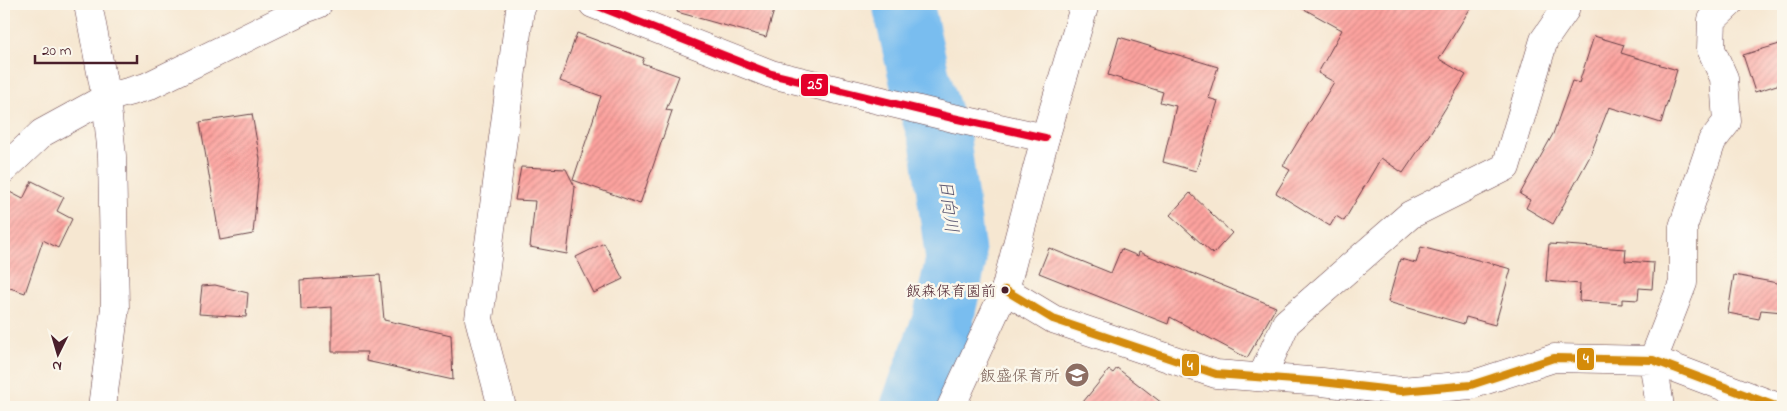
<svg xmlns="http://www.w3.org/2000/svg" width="1787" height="411" font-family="'Indie Flower','Klee One',sans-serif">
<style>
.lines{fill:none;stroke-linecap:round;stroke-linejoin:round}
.river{stroke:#79bdef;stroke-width:61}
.building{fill:url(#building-hatch)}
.minor-casing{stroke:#643d44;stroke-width:29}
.tertiary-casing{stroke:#643d44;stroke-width:29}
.minor{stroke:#fff;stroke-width:28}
.tertiary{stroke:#fff;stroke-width:28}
.bus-1-casing{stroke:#fbf7ec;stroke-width:11}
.bus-2-casing{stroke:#fbf7ec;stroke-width:11}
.bus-1{stroke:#e4002b;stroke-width:8}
.bus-2{stroke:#d48b09;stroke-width:8}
.bus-dot{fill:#4a1f2b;stroke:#fbf7ec;stroke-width:2}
.labels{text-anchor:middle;stroke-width:5;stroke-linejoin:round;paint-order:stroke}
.bus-label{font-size:15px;fill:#4a1f2b;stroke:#fbf7ec;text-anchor:end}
.education-label{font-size:16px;fill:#785e54;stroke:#fbf7ec;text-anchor:end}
.water-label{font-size:18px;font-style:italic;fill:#5a5670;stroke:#fbf7ec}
.line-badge{stroke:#fbf7ec;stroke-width:2}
.badge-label{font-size:14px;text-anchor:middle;font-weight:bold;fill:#fff}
</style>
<defs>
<pattern id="building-hatch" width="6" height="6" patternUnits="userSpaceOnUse" patternTransform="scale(1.25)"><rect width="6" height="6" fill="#fda39f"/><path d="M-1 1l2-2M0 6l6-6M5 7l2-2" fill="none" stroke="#cf8482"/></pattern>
</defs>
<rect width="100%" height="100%" fill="#fbf7ec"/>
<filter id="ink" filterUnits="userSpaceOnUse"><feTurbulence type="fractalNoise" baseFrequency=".02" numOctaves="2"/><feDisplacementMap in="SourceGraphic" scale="10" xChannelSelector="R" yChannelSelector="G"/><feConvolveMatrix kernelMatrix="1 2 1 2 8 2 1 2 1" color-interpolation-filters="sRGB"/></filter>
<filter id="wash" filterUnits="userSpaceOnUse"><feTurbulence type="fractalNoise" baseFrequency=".0096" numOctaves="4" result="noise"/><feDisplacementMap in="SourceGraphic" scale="20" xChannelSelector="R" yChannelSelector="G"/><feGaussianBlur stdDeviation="1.12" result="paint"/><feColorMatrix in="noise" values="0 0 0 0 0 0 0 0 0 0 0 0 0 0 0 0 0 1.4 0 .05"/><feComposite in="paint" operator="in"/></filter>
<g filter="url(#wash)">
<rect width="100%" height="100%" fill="#f6e7d1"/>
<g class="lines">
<path class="river" d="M903 4 920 80 940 140 956 260 943 320 911 407"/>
</g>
<g id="blocks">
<path class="building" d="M679 4H776L766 37 677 12Z
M1295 4H1473L1439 59 1466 75 1429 135 1403 173 1381 158 1344 221 1336 216 1330 226 1276 193 1290 170 1283 166 1334 82 1318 73 1342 30Z
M577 33 644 58 642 63 679 76 666 110 672 111 640 204 573 180 601 96 560 81Z
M1594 36 1624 45 1621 53 1677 70 1661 123 1609 107 1589 158 1553 224 1526 208 1530 200 1520 194 1553 134 1572 81 1579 83Z
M1119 37 1218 67 1208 98 1218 101 1196 171 1163 162 1176 106 1160 102 1163 92 1108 75Z
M1783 43V83L1755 92 1743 55Z
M252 114 260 159 253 234 220 240 200 122Z
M521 167 566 169 575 187 567 254 530 247 535 201 515 200Z
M32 181 64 197 57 211 72 219 58 248 43 240 25 293 4 286V189L23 199Z
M1190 193 1232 233 1213 254 1170 215Z
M604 243 623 279 594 293 576 257Z
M1549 244 1626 249 1625 261 1654 263 1652 289 1639 288 1638 300 1622 299V304L1579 301 1580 284 1546 281Z
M1421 247 1448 254V252L1511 269 1495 325 1466 317 1464 324 1388 302 1400 259 1416 263Z
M1049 248 1111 273 1121 249 1138 256 1139 252 1276 307 1247 358 1170 317 1168 324 1039 273Z
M380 275 384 320 451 335 453 380 366 361 367 352H332V307L301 309 300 280Z
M1734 275 1783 284V312L1761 310 1759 319 1728 313Z
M215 285 248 293 246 317 199 314 202 286Z
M1117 368 1167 407H1079L1109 370 1113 373Z"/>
</g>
</g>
<g filter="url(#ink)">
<use href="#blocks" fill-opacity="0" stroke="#643d44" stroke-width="1"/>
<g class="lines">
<defs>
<path id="minor" d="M593 4 771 74 953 118 1045 138
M4 169 42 133 106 98 146 87 307 8 318 4
M1005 290 1053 319 1216 374 1322 382 1401 391 1471 385 1554 358 1653 360 1778 407
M1262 377 1286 323 1410 215 1506 167 1544 40 1565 10 1566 4
M502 407 479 319 520 10 523 4
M1660 407 1653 360 1683 283V227L1712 141 1727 122 1724 78 1711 49 1712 20 1729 4"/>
<path id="tertiary" d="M88 4 106 98 112 156 115 308 102 407
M951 407 1005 290 1045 138 1085 4"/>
</defs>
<use href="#minor" class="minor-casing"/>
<use href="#tertiary" class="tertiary-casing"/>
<use href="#minor" class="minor"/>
<use href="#tertiary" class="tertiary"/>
<defs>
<path id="bus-1" d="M593 4 771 74 953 118 1045 138"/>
<path id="bus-2" d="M1005 290 1053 319 1216 374 1322 382 1401 391 1471 385 1554 358 1653 360 1778 407"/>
</defs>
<use href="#bus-1" class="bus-1-casing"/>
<use href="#bus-2" class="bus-2-casing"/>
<use href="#bus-1" class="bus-1"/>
<use href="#bus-2" class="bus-2"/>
</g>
</g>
<defs>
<symbol id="school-disc" viewBox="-11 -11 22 22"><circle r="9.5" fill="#8d6e63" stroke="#fbf7ec"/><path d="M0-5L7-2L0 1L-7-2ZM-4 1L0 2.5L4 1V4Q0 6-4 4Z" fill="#fff"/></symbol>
</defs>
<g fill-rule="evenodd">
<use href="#school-disc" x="1063" y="361" width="28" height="28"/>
</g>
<circle class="bus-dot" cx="1005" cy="290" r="4.5"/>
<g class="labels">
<g class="bus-label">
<text x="996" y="296">飯森保育園前</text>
</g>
<g class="education-label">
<text x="1060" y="381">飯盛保育所</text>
</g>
<g class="water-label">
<text transform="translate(949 206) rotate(83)" y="6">日向川</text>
</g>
</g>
<g class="line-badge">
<rect x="800" y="73" width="29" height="24" rx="5" fill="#e4002b"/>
<rect x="1576" y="347" width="19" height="24" rx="5" fill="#d48b09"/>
<rect x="1181" y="353" width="19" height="24" rx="5" fill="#d48b09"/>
</g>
<g class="badge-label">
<text x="815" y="89">25</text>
<text x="1586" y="363">4</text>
<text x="1190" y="370">4</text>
</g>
<rect width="1787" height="411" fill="none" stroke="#fbf7ec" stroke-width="20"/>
<g transform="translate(58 354) rotate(185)" stroke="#fbf7ec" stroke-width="4" paint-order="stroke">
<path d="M0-4L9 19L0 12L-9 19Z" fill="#4a1f2b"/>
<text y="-8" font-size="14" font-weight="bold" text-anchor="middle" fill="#4a1f2b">N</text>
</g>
<path d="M35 55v8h102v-8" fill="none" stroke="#4a1f2b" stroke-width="2.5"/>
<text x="42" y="55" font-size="15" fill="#4a1f2b" stroke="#fbf7ec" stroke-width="4" paint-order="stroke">20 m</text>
</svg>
